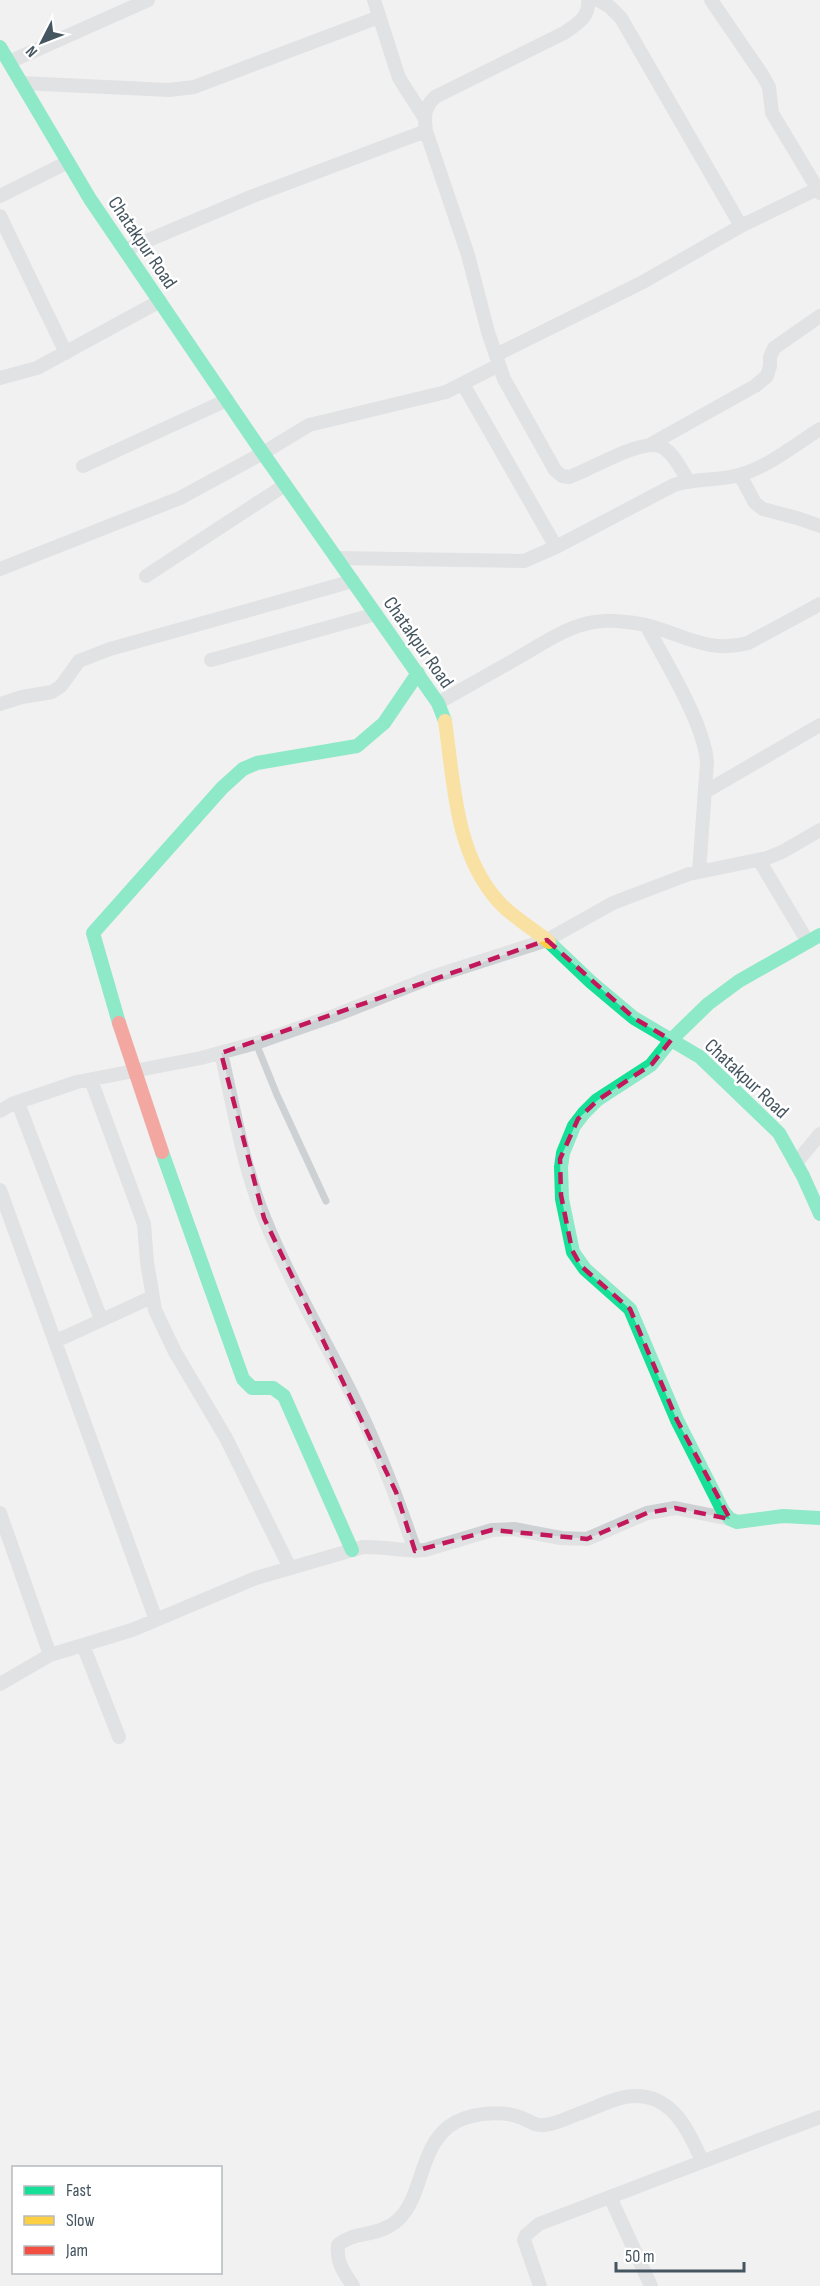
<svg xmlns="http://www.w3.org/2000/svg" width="820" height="2286" font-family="'Sofia Sans Condensed',sans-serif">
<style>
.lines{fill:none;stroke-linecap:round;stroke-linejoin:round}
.lane{stroke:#cdd1d3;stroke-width:7}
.street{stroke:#cdd1d3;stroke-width:14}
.fast{stroke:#16e098;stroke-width:14}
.slow{stroke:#ffcf43;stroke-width:14}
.jam{stroke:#f24e42;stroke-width:14}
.marked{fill:none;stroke:#c2185b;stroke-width:4.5;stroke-dasharray:12 8;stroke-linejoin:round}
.labels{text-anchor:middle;stroke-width:5;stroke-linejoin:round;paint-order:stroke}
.street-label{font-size:20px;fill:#465660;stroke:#fff}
</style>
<rect width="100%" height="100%" fill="#f2f1f1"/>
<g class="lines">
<path class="lane" d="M256 1043 277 1095 326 1201"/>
<path class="street" d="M374 0 399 78 424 117
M588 0C590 17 577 24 564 33L435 97C424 108 424 116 426 131L468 255 488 332 504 379 555 470 562 476 569 477C591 470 642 437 662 447 674 453 681 470 688 480
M598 0 610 7 621 18 741 226
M711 0 763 76 769 87 772 113 820 193
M9 62 148 0
M21 83 169 90 194 87 379 17
M0 196 68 162
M0 216 66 353
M125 250 253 196 426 131
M496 355 643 282 741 226 817 189
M0 378 37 368 160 301
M463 384 556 547
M651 444 755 386 767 376 770 366V357L774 348 820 316
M83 466 227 400
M740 475 755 503 763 509 797 518 820 526
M337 558 524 561 556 547 674 485C695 478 718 481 739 475 768 467 795 445 820 429
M0 569 180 498 263 453 309 425 446 392 499 365
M146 576 285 485
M646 625C665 661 704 723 707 762L699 872
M211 660 376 614
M438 703C463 689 489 674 514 660 541 645 573 621 605 621 618 620 634 623 646 625 682 634 709 654 748 643L820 604
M0 704 22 697 52 692 61 686 79 661 110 649 353 581
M705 792 820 725
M759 860 808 942
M221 1053C234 1108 243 1167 265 1220 289 1279 321 1334 350 1391 376 1443 397 1496 415 1551
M91 1080 144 1224 147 1262 155 1310 175 1352 226 1438 290 1568
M18 1103 101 1319
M0 1111 12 1104 77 1082 201 1058 256 1043 336 1015 432 977 547 940 613 903 689 874 767 858 782 852 820 830
M796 1163 820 1134
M0 1190 156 1620
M56 1341 152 1297
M0 1513 50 1655
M83 1645 119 1737
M0 1684 50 1655 132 1630 256 1578 363 1547C384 1546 405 1552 425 1550L492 1530 514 1529 561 1538 587 1539 647 1513 675 1508 730 1519
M610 2197 651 2286
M353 2286C344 2272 336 2263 338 2245 355 2230 379 2238 399 2219 423 2195 419 2151 448 2127 466 2113 501 2109 522 2118 530 2121 535 2126 543 2125 555 2125 567 2118 578 2114 593 2109 609 2100 625 2097 669 2089 688 2128 702 2161
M540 2286 524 2240 526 2235 539 2224 820 2117"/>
<path class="fast" d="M0 47 90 199 260 449 438 703 445 721
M820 935 739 981 708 1004 671 1040 651 1065 597 1100 584 1113 574 1126 563 1153 561 1167 562 1199 573 1252 585 1269 630 1309 677 1420 723 1511 730 1519 737 1522 783 1516 820 1518
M549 942 591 982 634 1018 700 1057 779 1133 803 1176 820 1214
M119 1023 93 933 222 788 243 769 257 763 357 746 384 723 418 673
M162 1152 243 1379 252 1388H273L284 1396 352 1550"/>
<path class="slow" d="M445 721C454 783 455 853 498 901 513 918 533 928 549 942"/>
<path class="jam" d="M119 1023 162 1152"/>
</g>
<path d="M0 0H820V2286H0ZM547 940 634 1018 671 1040 652 1064 598 1100 578 1119 560 1159 561 1195 572 1250 581 1266 630 1309 677 1420 730 1519 675 1508 647 1513 587 1539 492 1530 415 1551 396 1492 264 1218 221 1053Z" fill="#f2f1f1" fill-opacity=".55" fill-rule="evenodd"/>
<path class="marked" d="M547 940 634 1018 671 1040 652 1064 598 1100 578 1119 560 1159 561 1195 572 1250 581 1266 630 1309 677 1420 730 1519 675 1508 647 1513 587 1539 492 1530 415 1551 396 1492 264 1218 221 1053Z"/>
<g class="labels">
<g class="street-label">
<text transform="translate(143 242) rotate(56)" y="7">Chatakpur Road</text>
<text transform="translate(419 642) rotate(55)" y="7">Chatakpur Road</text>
<text transform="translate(747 1078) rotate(43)" y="7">Chatakpur Road</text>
</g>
</g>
<rect x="12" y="2166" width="210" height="108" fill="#ffffff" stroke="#b5bbbf" stroke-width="1.5"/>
<rect x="24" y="2186" width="30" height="9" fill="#16e098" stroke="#b5bbbf" stroke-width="1.5"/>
<text x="66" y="2196" font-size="18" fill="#465660">Fast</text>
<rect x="24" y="2216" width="30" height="9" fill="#ffcf43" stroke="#b5bbbf" stroke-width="1.5"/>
<text x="66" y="2226" font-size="18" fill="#465660">Slow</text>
<rect x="24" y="2246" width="30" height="9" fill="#f24e42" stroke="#b5bbbf" stroke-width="1.5"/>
<text x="66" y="2256" font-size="18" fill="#465660">Jam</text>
<g transform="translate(42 42) rotate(228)" stroke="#ffffff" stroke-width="4.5" paint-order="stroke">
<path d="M0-4.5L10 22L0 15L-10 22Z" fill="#465660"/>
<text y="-9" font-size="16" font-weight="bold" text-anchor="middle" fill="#465660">N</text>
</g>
<path d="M616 2262v9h128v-9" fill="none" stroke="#465660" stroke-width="3"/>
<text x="625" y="2262" font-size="18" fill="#465660" stroke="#ffffff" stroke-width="4.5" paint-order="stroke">50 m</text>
</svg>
